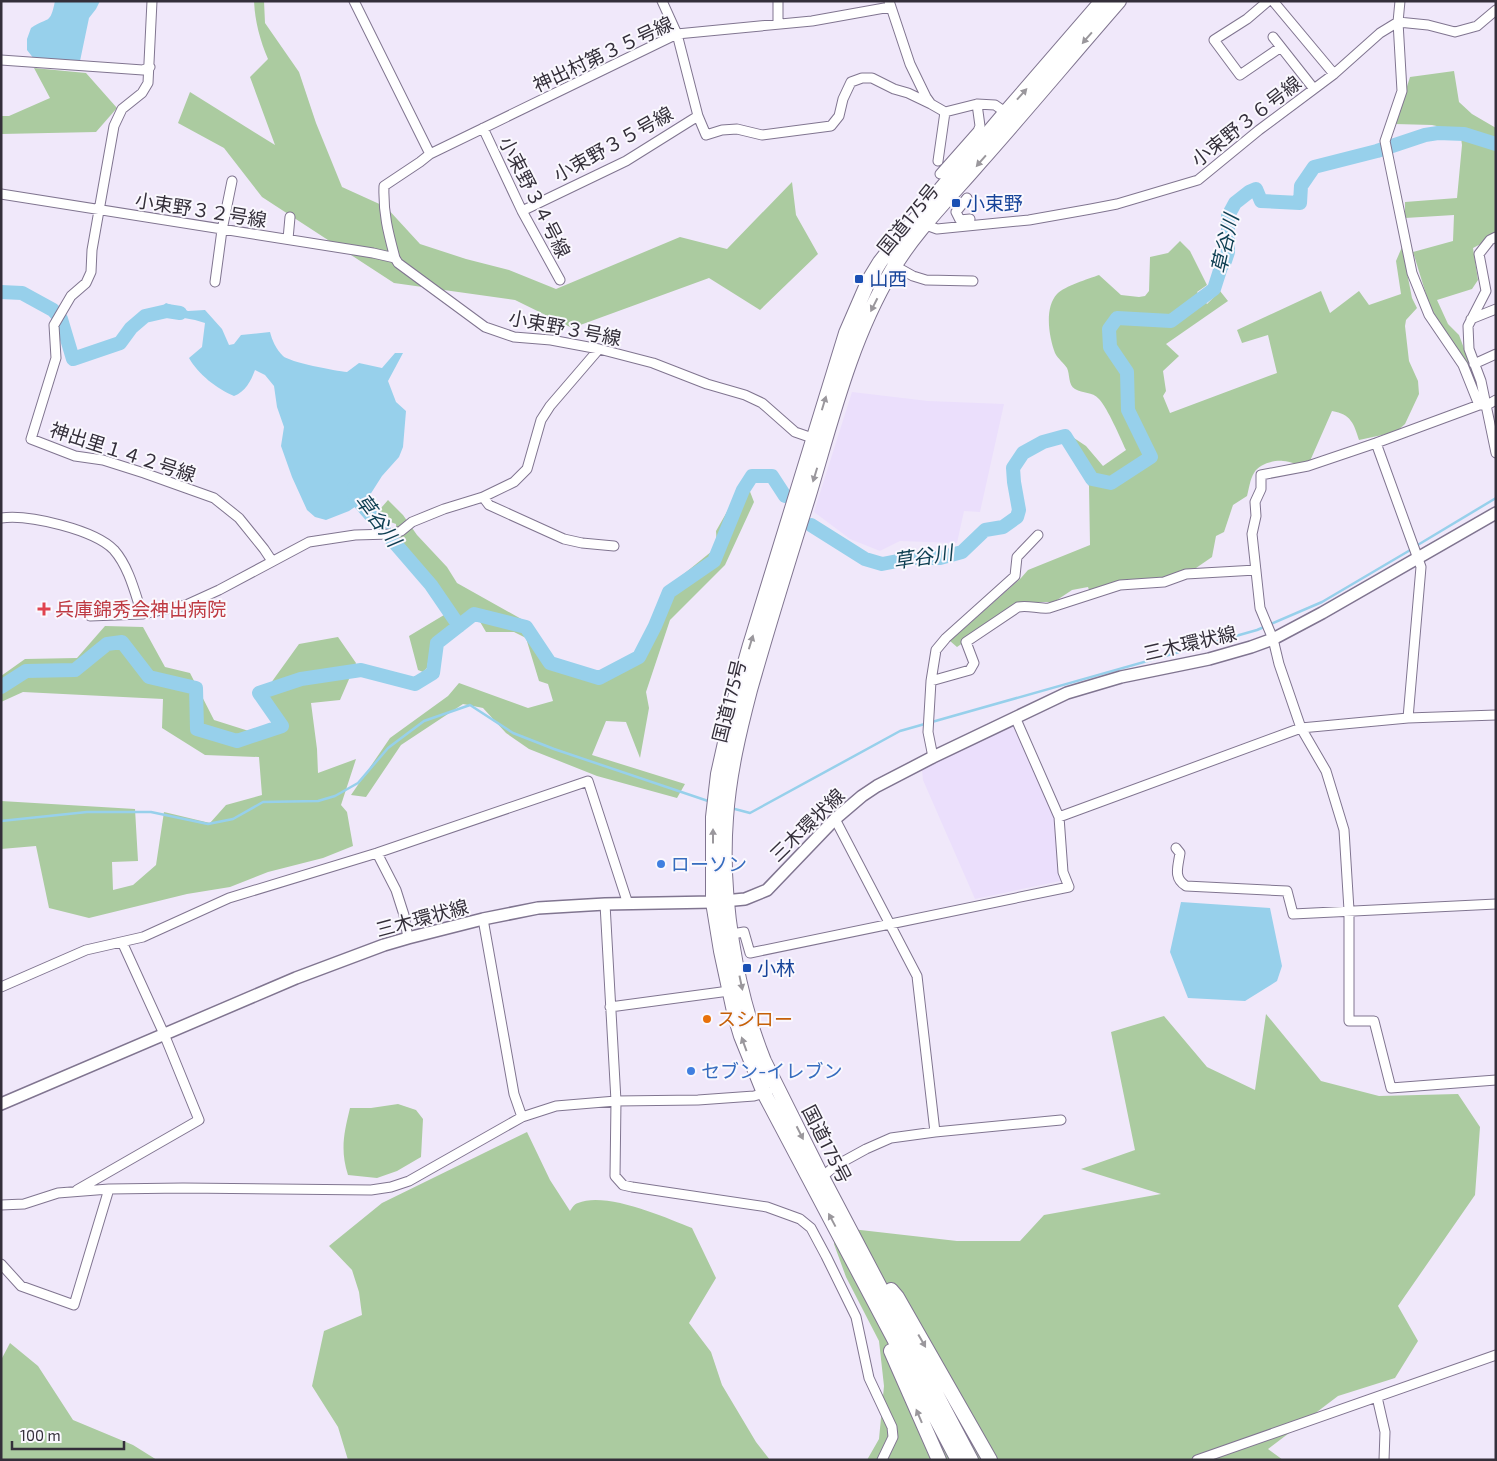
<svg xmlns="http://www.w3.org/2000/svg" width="1497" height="1461" font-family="'Exo 2','Noto Sans JP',sans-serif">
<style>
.built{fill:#ebdffc}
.green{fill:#abcba0}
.water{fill:#97d0eb}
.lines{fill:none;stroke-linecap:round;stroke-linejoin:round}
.stream{stroke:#97d0eb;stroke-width:2.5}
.river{stroke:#97d0eb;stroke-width:14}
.minor-casing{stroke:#807590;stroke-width:11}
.major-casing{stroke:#807590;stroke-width:14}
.highway-casing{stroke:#807590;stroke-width:16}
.minor{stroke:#fff;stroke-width:9}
.major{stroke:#fff;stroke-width:11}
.highway{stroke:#fff;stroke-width:14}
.oneway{fill:#9a979c}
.transit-dot{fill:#1a4fb4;stroke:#faf8fe;stroke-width:2}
.health-dot{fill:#e0444e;stroke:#faf8fe;stroke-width:2}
.shop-dot{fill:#3f7fe0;stroke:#faf8fe;stroke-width:2}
.food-dot{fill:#e8710a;stroke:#faf8fe;stroke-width:2}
.labels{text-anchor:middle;stroke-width:4;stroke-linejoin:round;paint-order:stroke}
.street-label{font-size:19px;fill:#342f3a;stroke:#faf8fe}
.transit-label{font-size:19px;fill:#164399;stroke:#faf8fe;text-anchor:start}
.health-label{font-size:19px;fill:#be3a42;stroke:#faf8fe;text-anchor:start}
.shop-label{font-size:19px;fill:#366cbe;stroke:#faf8fe;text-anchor:start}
.food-label{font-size:19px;fill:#c56008;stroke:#faf8fe;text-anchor:start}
.water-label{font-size:20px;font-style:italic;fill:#0d3e51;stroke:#faf8fe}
</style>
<rect width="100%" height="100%" fill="#f0e8fa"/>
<path class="built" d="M852 392 928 401 1004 404 980 512 964 511 957 543 900 541 880 551 850 539 814 512Z
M1014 724 1054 809 1065 880 975 899 923 780 922 770Z"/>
<path class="green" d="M254 1H264L265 23 299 72 316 123 342 187 386 207 420 244 466 259 509 270 556 289 680 237 727 249 792 182 796 215 818 254 760 310 709 278 572 328 515 300 394 283 262 197 224 148 178 123 190 92 275 145 250 77 268 59C260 40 255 22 254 1Z
M34 68 86 73 117 108 96 132 1 134V116H9L50 98Z
M1454 71 1459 102 1472 114 1496 128V236L1473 248 1478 280 1472 289 1437 300 1448 324 1459 335 1475 378 1472 380 1449 337 1430 307 1413 252 1453 241 1454 215 1405 218V202L1457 198 1462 145 1460 131 1432 125 1395 124 1410 77Z
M1180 241 1190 251 1207 285 1197 292 1207 304 1220 291 1228 301 1166 344 1179 356 1163 371 1166 391 1163 396 1170 413 1277 373 1268 335 1242 343 1237 330 1321 291 1330 313 1359 291 1369 305 1401 294 1396 261 1402 247 1412 298 1417 308 1406 320 1405 326 1409 361 1418 381 1419 394 1405 424 1396 432 1359 440C1354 424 1351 414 1332 411L1310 461C1295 467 1296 462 1283 461 1274 460 1259 464 1254 473 1250 479 1249 489 1247 496L1233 505 1224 532 1216 536 1212 557 1196 568 1162 580 1089 590 1088 587 1072 590 1057 600 1052 602H1022L957 647 950 641 1021 578 1028 570 1090 545 1089 486 1057 434 1065 432 1086 446 1103 466 1126 450C1120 437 1108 409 1099 399 1092 391 1083 394 1075 389 1068 385 1070 374 1067 368 1064 363 1058 359 1055 353 1049 337 1044 308 1057 294 1065 286 1088 279 1099 275L1121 295 1139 297 1145 296 1149 291 1150 257 1168 253Z
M740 489H749L754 502 725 565 670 620 646 692 649 708 640 758 626 722 606 721 592 755 685 784 677 798 597 776 529 749 506 733 483 708 463 704 401 745 366 797 351 795 390 738 448 696 459 683 528 708 553 701 548 684 539 681 526 638 514 632H486L476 615 449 634 438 636 430 651 427 668 423 672 418 670 409 636 444 615 397 542 396 524 374 516 388 500 403 515 417 535 447 567 457 583 532 625 543 659 561 671 590 680 644 653 656 635V607L669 586 717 547 716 531Z
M105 626 143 627 165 667 190 673 214 720 252 732 286 722 263 694 299 644 338 637 356 663 340 700 311 703 317 749 318 773 356 759 341 805 347 812 353 846 323 858 268 872 230 887 187 894 89 918 49 908 36 846 1 849V801L135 809 138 861 112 862 113 890 133 885 156 865 164 812 210 823 226 805 262 795 259 757 205 755 162 728 163 699 23 692 1 702V676L25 659 77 658Z
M1266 1014 1321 1081 1379 1096 1458 1094 1480 1127 1475 1195 1398 1306 1418 1341 1395 1378 1338 1396 1268 1449 1283 1460H867L879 1439 884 1386 879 1341 846 1277 834 1244V1227L957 1241H1020L1044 1215 1161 1194 1081 1169 1135 1150 1111 1032 1164 1016 1207 1067 1255 1090Z
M398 1104 416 1110 423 1119 421 1157 397 1171 377 1178 348 1175C340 1150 344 1133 350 1108H371Z
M527 1132 550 1180 570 1211C572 1208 574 1204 578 1203 605 1191 665 1217 692 1228L716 1278 689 1323 711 1352 722 1385 756 1442 770 1460H348L338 1427 312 1386 324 1331 362 1315 359 1292 352 1270 329 1246 382 1203Z
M10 1343 38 1366 73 1420 133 1445 157 1460H1V1360Z"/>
<path class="water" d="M55 1H100L96 9 89 18 80 61 34 59 27 50V39L31 28C48 16 50 26 55 1Z
M166 303 188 311 205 310 222 329 229 345 234 344 241 335 270 332C272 340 276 349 283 356 289 362 336 371 347 372L359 363 382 368 395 353H403L388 381 396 402 406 411 403 447 399 457 382 476 368 498 349 511 326 520 315 517 307 510 292 477 281 446 284 427 277 407 274 386 265 375 255 370C251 381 245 392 234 396 217 389 198 374 189 358L202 347 205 323 195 320 162 314 158 310Z
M1181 902 1270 908 1282 966 1277 981 1245 1001 1188 998 1170 952Z"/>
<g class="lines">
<path class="stream" d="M1416 546 1496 498
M731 808 750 813 900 731 1257 630 1322 602 1412 549
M1 821 87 812H151L208 824 233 819 263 802 318 801 335 796 358 783 388 748 424 721 470 705 513 733 554 749 711 802"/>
<path class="river" d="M1 292 22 293 53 310 61 319 73 359 120 343 131 328 145 316 167 311 180 313
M354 488 355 497 431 585 459 626
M811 525 865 559 882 564 913 558H940L962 552 985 530 1003 527 1017 517 1019 510 1014 482 1013 468 1023 453 1043 442 1065 436 1092 479 1111 483 1151 457 1128 410 1127 372 1110 347 1109 329 1117 318 1171 321 1214 289 1221 267 1225 261 1228 252V216L1235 203 1249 192 1256 189 1261 201 1300 203 1301 186 1314 167 1377 151 1425 135 1438 133 1464 134 1496 144
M1 687 26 671 75 670 107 644 122 642 149 677 196 688 197 729 237 741 282 726 259 693 301 679 361 670 415 684 433 673 437 643 474 614 526 627 550 663 599 678 639 657 655 626 669 592 714 561 743 490 752 476H772L785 496"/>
<defs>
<path id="minor" d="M152 1 148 83 142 93 122 109 114 126 92 250 91 272 86 283 71 296 54 325 56 358 31 439 75 456 103 460 144 473 214 498 239 518 264 549 272 561
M354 1 430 154
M778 1V23
M889 1 910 64 926 97 931 104 945 112 938 161
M1268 1 1247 19 1214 40 1240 75 1281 47
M1273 1 1334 74
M1496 10 1477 26 1455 32 1428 25 1398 22 1402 91 1385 141 1412 273 1429 315 1463 365 1479 405H1487L1496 400
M1273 37 1314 89
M1 60 143 70 150 67
M945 112 977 104
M698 116 706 135 722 130 737 129 762 135 831 126 839 116 843 99 851 82 862 78H872L894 89 908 93 931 104
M483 128 522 211 560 280
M940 174 978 131 980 126 977 104 995 105 1008 114
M1 194 373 253 395 258
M967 198 956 212 960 220 970 219
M522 211 626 161 698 116 677 34 662 1
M926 225 937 229 1029 220 1091 209 1117 204 1198 180 1259 130 1334 74 1380 33 1398 22 1400 1
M1496 237 1490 240 1479 254 1486 291 1468 326 1469 349 1481 381 1496 453
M288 239 290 217
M895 266 913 276 926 280 973 281
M215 282 222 230 232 181
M1471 319 1496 309
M1474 364 1496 354
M1479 405 1376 443 1308 466 1261 475V489L1255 502 1256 516 1252 534 1260 608 1273 639 1279 664 1301 728 1326 771 1344 830 1349 910V1021H1374L1391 1088 1496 1080
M818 440 795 432 762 403 745 395 707 384 653 363 599 349 551 340 514 337 485 327 398 263 395 258C388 232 383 213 384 186L420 162 430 154 677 34 812 21 890 7
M1376 443 1421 567 1408 718
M483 497 489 505 564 539 582 543 614 546
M1 518C29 514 95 530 114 550 129 567 135 593 142 614
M90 616 142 614 186 605 219 590 309 542 355 535 391 534 401 531 412 522 444 509 483 497 514 482 527 469 541 420 550 406 599 349
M931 681 970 670 974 663 966 642 1018 607C1029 605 1038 609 1049 608L1120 585 1164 582 1186 574 1256 570
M933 757 928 732 931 681 936 650 946 638 1015 576 1017 557 1038 535
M1059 817 1301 728 1408 718 1496 715
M835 819 917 976 935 1132
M1176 848 1180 853C1178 867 1173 878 1186 886L1287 891 1293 914 1496 904
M377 853 396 890 404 915 408 938
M605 904 616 1101 615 1176 623 1185 632 1187 767 1207 800 1219 811 1228 826 1256 856 1317 869 1378 892 1427 893 1437 882 1460
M483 919 514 1094 522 1117
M732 934 744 932 750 953 1069 887 1063 872 1059 817 1015 717
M1 987 86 950 143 937 229 898 377 853 588 781 628 904
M610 1007 729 991
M822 1177 835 1166 866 1149 891 1138 935 1132 1061 1120
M77 1190 199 1120 164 1034 122 942
M1 1205 24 1204 58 1193 109 1189 183 1188 371 1190 391 1187 409 1181 522 1117 556 1106 616 1101 698 1100 754 1096 768 1092
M1 1264 21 1286 74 1305 109 1189
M1377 1397 1385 1432 1384 1460
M1197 1460 1496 1355"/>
<path id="major" d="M1 1104 296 978 384 945 408 938 483 919 538 908 605 904 713 902 745 899 767 890 835 819 862 796 877 786 933 757 1067 693 1121 677 1209 659 1251 647 1273 639 1322 613 1496 513"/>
<path id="highway" d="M891 1290 897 1297 990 1460
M891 1351 939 1460
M958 1460 764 1093 741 1036 735 1016 721 951 713 902V817L718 774 735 698 750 645 846 333 869 280 880 262 891 248 1006 112 1102 1
M971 1460 822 1177 764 1061C735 989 720 895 726 818 729 774 739 732 750 690 768 626 788 562 808 498 831 422 850 341 891 272 913 233 951 196 980 162 1027 109 1072 55 1119 1"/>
</defs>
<use href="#minor" class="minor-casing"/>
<use href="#major" class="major-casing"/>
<use href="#highway" class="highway-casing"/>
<use href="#minor" class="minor"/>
<use href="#major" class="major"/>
<use href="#highway" class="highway"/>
</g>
<defs><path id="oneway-solid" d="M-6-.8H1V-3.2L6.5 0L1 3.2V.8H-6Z" transform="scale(1.25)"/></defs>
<g class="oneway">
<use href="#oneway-solid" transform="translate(1087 38) rotate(131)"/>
<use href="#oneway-solid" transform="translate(1022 94) rotate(-48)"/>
<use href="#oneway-solid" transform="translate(981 161) rotate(131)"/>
<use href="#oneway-solid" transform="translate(874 305) rotate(117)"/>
<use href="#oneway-solid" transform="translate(824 403) rotate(-73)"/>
<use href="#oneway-solid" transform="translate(815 475) rotate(107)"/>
<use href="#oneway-solid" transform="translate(751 642) rotate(-73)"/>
<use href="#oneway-solid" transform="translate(713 836) rotate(-90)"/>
<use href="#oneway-solid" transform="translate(741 983) rotate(78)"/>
<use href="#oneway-solid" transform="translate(744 1044) rotate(-110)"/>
<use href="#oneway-solid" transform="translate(800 1133) rotate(63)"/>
<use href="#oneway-solid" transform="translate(832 1220) rotate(-118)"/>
<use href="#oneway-solid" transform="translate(922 1341) rotate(60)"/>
<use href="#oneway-solid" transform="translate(919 1416) rotate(-113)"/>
</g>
<g class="transit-dot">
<rect x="951" y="198" width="10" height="10" rx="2.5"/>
<rect x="854" y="274" width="10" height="10" rx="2.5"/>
<rect x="742" y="963" width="10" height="10" rx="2.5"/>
</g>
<path class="health-dot" d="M41.5 601.5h5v5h5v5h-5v5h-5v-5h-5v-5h5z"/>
<g class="shop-dot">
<circle cx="661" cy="864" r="5"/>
<circle cx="691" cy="1071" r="5"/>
</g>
<circle class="food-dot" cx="707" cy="1019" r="5"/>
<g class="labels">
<g class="street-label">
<text transform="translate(603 54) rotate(-25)" y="7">神出村第３５号線</text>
<text transform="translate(1246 121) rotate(-38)" y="7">小束野３６号線</text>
<text transform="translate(613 144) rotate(-29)" y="7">小束野３５号線</text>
<text transform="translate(535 197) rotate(63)" y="7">小束野３４号線</text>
<text transform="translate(201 210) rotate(9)" y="7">小束野３２号線</text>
<text transform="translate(908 219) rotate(-51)" y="7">国道175号</text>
<text transform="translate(565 328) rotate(11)" y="7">小束野３号線</text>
<text transform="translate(123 452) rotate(18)" y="7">神出里１４２号線</text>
<text transform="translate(1190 643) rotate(-13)" y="7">三木環状線</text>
<text transform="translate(729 701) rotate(-76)" y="7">国道175号</text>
<text transform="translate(807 825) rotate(-44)" y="7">三木環状線</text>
<text transform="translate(422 918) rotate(-15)" y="7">三木環状線</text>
<text transform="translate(827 1144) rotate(63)" y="7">国道175号</text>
</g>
<g class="transit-label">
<text x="966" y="210">小束野</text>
<text x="869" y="286">山西</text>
<text x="757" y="975">小林</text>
</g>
<g class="health-label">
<text x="55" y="616">兵庫錦秀会神出病院</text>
</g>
<g class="shop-label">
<text x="671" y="871">ローソン</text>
<text x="701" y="1078">セブン-イレブン</text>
</g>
<g class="food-label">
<text x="717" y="1026">スシロー</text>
</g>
<g class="water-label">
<text transform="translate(1225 244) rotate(-77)" y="7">草谷川</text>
<text transform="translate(378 520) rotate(53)" y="7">草谷川</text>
<text transform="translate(923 557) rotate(-9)" y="7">草谷川</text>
</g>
</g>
<rect width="1497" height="1461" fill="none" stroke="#342f3a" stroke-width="5"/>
<path d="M12 1441v8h112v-8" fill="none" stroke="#342f3a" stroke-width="2.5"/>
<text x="20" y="1441" font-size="15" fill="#342f3a" stroke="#faf8fe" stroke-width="4" paint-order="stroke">100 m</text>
</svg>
